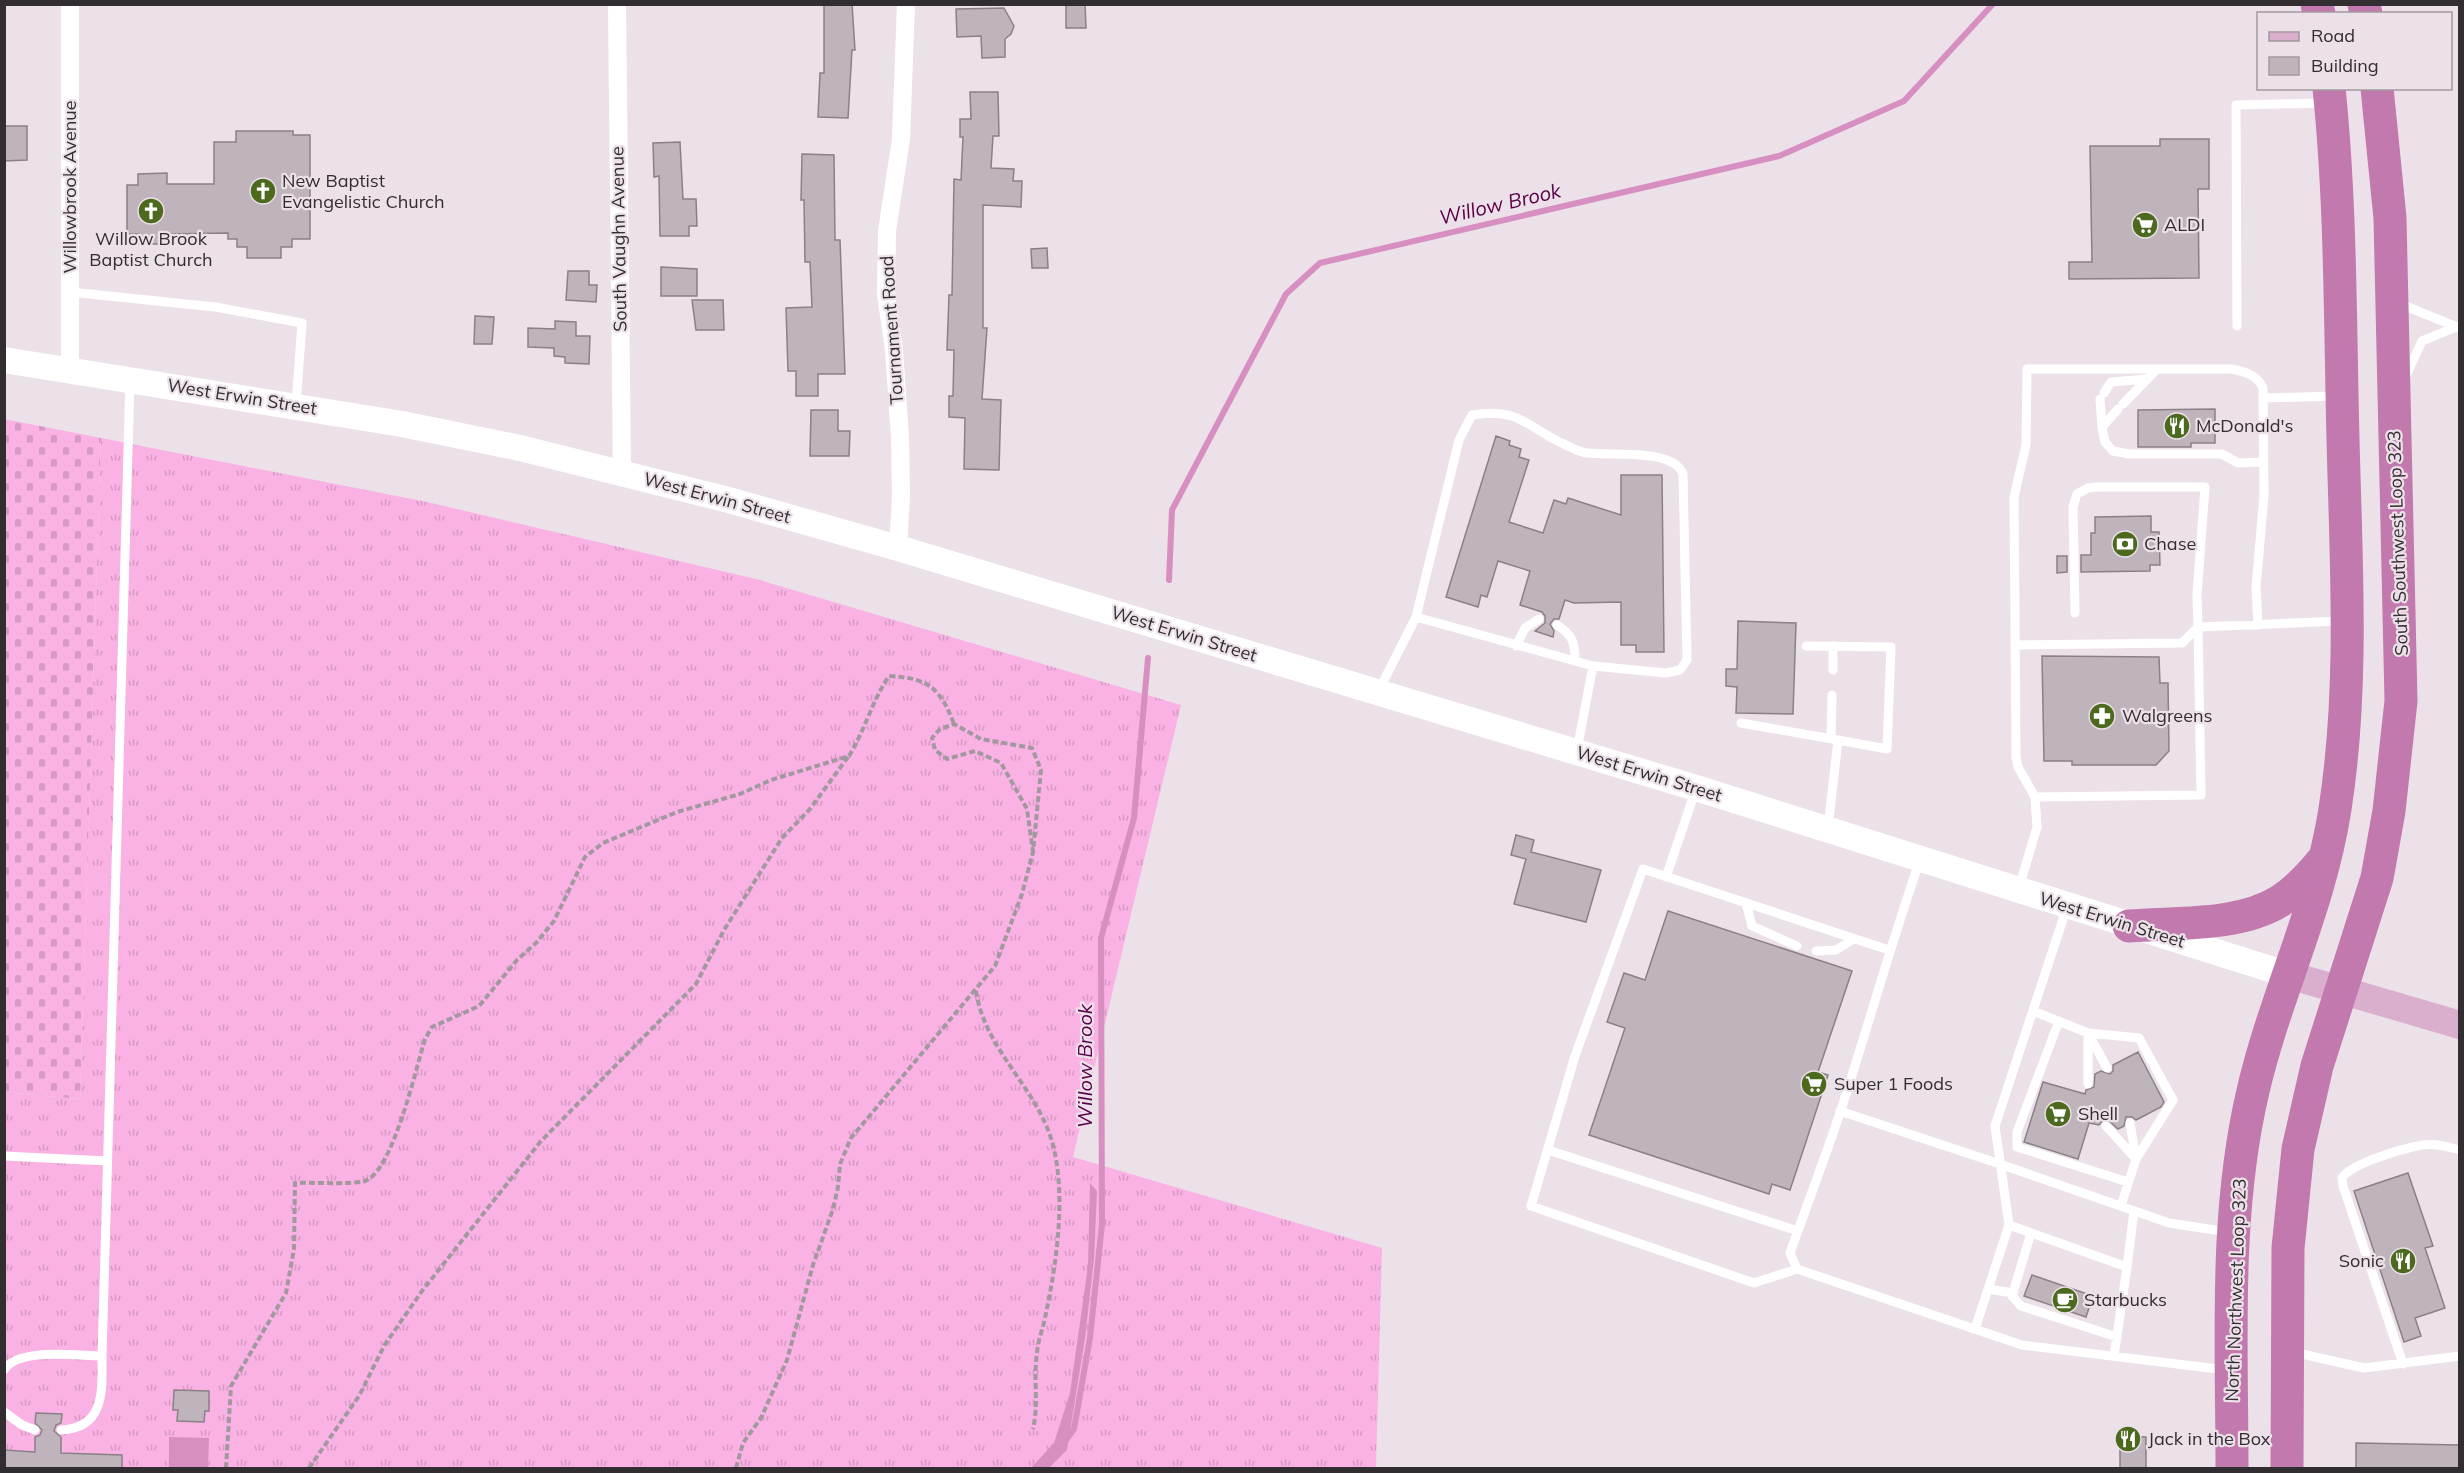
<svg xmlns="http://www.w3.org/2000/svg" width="2464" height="1473" font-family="Mulish,sans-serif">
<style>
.grass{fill:url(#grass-tufts)}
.cemetery{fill:url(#cemetery-stones)}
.water{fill:#d78fc2}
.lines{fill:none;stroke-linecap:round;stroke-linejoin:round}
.stream{stroke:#d78fc2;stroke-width:6}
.building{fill:#bfb4bb;stroke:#8b8087;stroke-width:1.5}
.path{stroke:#a2999f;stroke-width:4;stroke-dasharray:6 3;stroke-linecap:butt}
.lane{stroke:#fff;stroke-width:9}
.street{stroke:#fff;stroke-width:18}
.secondary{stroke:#fff;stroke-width:26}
.primary{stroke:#daafce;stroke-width:28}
.highway{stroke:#c279ad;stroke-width:33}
.labels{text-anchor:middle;stroke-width:4.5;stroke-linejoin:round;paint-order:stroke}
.poi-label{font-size:18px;fill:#312d30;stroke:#ede1e9;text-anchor:start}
.street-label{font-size:18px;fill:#312d30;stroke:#ede1e9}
.water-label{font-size:20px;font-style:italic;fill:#590048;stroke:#ede1e9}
</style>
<defs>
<pattern id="grass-tufts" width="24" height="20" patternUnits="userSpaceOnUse" patternTransform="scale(1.5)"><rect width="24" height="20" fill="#f9b2e3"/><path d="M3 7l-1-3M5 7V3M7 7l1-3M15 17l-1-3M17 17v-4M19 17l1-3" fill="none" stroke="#d699c3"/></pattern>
<pattern id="cemetery-stones" width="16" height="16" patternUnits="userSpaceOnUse" patternTransform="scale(1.5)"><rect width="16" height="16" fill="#f9b2e3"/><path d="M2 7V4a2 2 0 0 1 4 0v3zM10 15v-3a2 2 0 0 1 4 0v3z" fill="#d699c3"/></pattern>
</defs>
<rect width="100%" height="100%" fill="#ede1e9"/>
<path class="grass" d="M101 438 427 502 756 579 1181 705 1073 1157 1382 1248 1376 1468H5L4 1092 80 1099Z"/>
<path class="cemetery" d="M4 419 101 438 80 1099 5 1092Z"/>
<path class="water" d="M1090 1183 1097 1191 1094 1259 1085 1338 1067 1450 1049 1468H1031L1054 1443 1070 1393 1088 1266Z
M169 1437 209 1438 208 1468H169Z"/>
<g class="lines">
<path class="stream" d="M1169 580 1172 510 1286 294 1320 263 1779 156 1904 101 1993 4
M1066 1440 1074 1429 1090 1338 1102 1224 1101 938 1134 818 1148 658"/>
</g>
<path class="building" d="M824 4H852L855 50H852L848 118 818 117 820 73H824Z
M1066 4H1085L1086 28H1066Z
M1004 8 1014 26 1011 34 1005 39V57L982 58 981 36 957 37 956 9Z
M970 92H998L999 136H993L991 168 1014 169 1013 181H1022L1021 207 983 205V328H987L982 399 1001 400 999 470 964 469 965 418 949 417V396H953L954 350H947L949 295H952L954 179 961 180 963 137H960V119H971Z
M4 126H27V160L4 161Z
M236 131H293V135H310V239H292V247H281V258H247V247H237V239H228V233L166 234V244H139V234H127V185H138V174L167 173V184H214V142H236Z
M2160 139H2209V189H2198L2199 278 2069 279V262H2092L2090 146H2160Z
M680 142 683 199H696L697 226H689V236H660L659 176 654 177 653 143Z
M802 154 834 155 835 240H840L845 374H818V396H796V371H788L786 308 812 307 810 262H805L804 200H801Z
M1047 248 1048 268H1032L1031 249Z
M661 267 697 269V296H661Z
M568 271H589V285H597L596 302 566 300Z
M692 300H723L724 330H696Z
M475 316 494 317 492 344H474Z
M555 321 576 322V336H590L589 364 565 363V357L554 356V348L528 347V328L555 329Z
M2215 409V443H2191V447H2138V410Z
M811 410H838V431H850L849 456H810Z
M1496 436 1510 441 1509 445 1521 449 1519 457 1529 460 1509 522 1543 533 1554 500 1566 504 1568 498 1621 515V475H1662L1664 652H1636V645H1621V602L1574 603 1565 600 1559 619H1554L1550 624 1554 631 1553 637 1535 631 1545 623V616L1542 612 1520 605 1530 571 1498 561 1487 597 1481 595 1478 607 1446 597Z
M2151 516V532H2159L2160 565H2150V571L2081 572V555H2091V533H2095V517Z
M2057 556H2067V572L2057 573Z
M1738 621 1796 623 1793 714 1736 713 1737 687 1726 686V669H1737Z
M2042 656 2159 657 2160 683H2168L2169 751 2156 765H2072V761H2044Z
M1516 835 1534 840 1531 852 1601 870 1586 922 1514 904 1526 859 1511 855Z
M1668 911 1852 971 1818 1072 1828 1075 1790 1190 1772 1184 1769 1194 1589 1135 1625 1028 1607 1022 1624 973 1645 980Z
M2138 1052 2164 1102 2161 1107 2136 1120 2132 1117H2126L2124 1126 2118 1129 2107 1119 2102 1121 2099 1125 2089 1123 2078 1159 2024 1142 2043 1082 2085 1094 2086 1090 2094 1087 2095 1074 2101 1071 2110 1074 2113 1071V1065Z
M2408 1173 2433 1246 2425 1248 2445 1308 2415 1318 2421 1336 2404 1342 2354 1191Z
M2032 1275 2093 1296 2086 1317 2024 1296Z
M174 1390 209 1391V1411H205L204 1422 177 1421 178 1410H173Z
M36 1413 62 1414 61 1423 56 1425 54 1431 61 1437V1453L122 1455V1468H4V1450L35 1452V1437L40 1435 42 1430 35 1423Z
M2120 1436 2146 1437V1468H2120Z
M2356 1443 2460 1445V1468H2356Z"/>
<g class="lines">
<path class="path" d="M976 991C985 1051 1038 1088 1053 1145 1066 1196 1057 1261 1046 1313 1044 1326 1038 1339 1037 1353 1033 1379 1039 1403 1033 1429
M226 1468 231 1386 286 1293 294 1249 295 1183C313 1182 350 1185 365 1181 393 1171 416 1068 425 1039L432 1027 479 1006 517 960 536 943 554 921 585 857 603 843 677 812 740 794 771 780 849 756C865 730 872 701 889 676 927 678 940 687 954 724
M309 1468 359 1396 384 1346 422 1291 541 1141 696 984 724 930 782 838 810 809 848 757
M736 1468 743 1443 761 1418 787 1360 813 1265 833 1209 838 1187 840 1164 851 1138 995 966 1022 894 1033 852 1041 770 1032 748 981 739 954 724 940 729 932 738 935 750 947 759 975 751 1001 763 1027 809 1033 852"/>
<path class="lane" d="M70 292 215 307 302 323 296 405
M2398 303 2457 327
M2237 326 2236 105 2325 103
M2406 376 2422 341 2456 327
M2104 393 2111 382 2147 379
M2264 398 2336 396
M2100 399 2102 427
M2123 404 2157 369
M2118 409 2102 427 2105 442 2113 451 2129 454H2222L2238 463 2264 462
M1557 625C1573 635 1575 643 1575 661
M2015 645 2182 643 2198 627 2197 595 2205 487H2098L2088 488 2077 494 2073 507 2075 613
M1516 646 1525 628 1539 619
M1806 646 1891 647 1887 749 1838 740
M1833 670V646
M1379 690 1416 617
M1741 723 1838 740 1828 828
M1831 739 1832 695
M1577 750 1593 666 1666 673 1680 670 1687 660 1683 474C1673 448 1612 456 1588 453 1580 453 1573 448 1566 445 1527 428 1521 407 1472 415L1459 440 1416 617 1593 666
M2035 797 2018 767 2016 757 2014 497 2026 445 2027 369H2232C2246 372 2257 375 2263 388L2264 495 2256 588 2258 625
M1920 860C1891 943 1868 1027 1841 1110 1825 1158 1807 1205 1790 1253L1797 1269 2022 1345 2226 1370
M1666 877 1696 789
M2019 888 2037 827 2035 797 2201 795 2198 627 2342 621
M1746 903 1752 926 1797 946
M1816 951 1836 950 1852 940
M2033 1011 2088 1033 2107 1068
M2059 1021 2017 1132V1147L2128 1182
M2088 1084V1033L2139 1038 2173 1100 2136 1159 2106 1126
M1840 1111 2000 1164 2169 1223 2228 1232
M1548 1150 1798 1231
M4 1156 107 1161
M2121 1206 2136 1159 2130 1123
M2009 1225 2127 1267 2114 1356
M2031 1233 2012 1296 2021 1306 2117 1337
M2127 1267 2134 1211
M1797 1269 1754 1283 1531 1206 1575 1056 1643 869 1889 950
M1988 1289 2013 1293
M1975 1329 2009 1225 1995 1126 2067 907
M2293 1352 2364 1368 2460 1356
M102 1356 130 381
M2403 1364 2343 1186 2342 1178C2352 1163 2404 1148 2423 1145 2436 1143 2447 1147 2460 1150
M4 1370C18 1347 77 1356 102 1356 102 1389 106 1428 61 1430
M4 1412 22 1425 35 1430"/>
<path class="street" d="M617 4 622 473
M70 369V4
M898 548 901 495 900 438 894 350 886 294 887 231 901 139 906 4"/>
<path class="secondary" d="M4 360 402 424 520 448 725 499 898 548 1696 788 2289 975"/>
<path class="primary" d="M2289 975 2460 1025"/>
<path class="highway" d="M2317 4 2319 14
M2364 4 2366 14
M2129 926C2177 922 2238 927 2280 901 2297 890 2310 876 2323 860
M2232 1468C2232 1343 2224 1214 2253 1091 2275 996 2320 907 2335 809 2354 687 2346 562 2343 439 2340 322 2341 204 2329 88
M2287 1468 2288 1248 2298 1149 2317 1066 2377 878 2389 811 2401 701 2390 218 2377 88"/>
</g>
<defs>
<symbol id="church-disc" viewBox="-11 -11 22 22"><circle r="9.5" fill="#4c6a1e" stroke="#ede1e9"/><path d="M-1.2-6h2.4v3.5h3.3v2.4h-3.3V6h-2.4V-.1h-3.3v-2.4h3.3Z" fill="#fff"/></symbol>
<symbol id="supermarket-disc" viewBox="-11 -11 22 22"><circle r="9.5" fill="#4c6a1e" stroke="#ede1e9"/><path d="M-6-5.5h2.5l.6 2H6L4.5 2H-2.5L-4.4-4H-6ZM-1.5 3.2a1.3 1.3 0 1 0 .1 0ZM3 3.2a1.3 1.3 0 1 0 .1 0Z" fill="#fff"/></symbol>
<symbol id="restaurant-disc" viewBox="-11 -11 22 22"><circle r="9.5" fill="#4c6a1e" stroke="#ede1e9"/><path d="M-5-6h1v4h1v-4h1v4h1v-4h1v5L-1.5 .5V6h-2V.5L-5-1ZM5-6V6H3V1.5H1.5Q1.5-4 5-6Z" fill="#fff"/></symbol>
<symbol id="bank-disc" viewBox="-11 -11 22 22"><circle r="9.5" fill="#4c6a1e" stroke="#ede1e9"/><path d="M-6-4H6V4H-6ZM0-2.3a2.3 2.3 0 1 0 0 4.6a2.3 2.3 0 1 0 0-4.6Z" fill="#fff"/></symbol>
<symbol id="pharmacy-disc" viewBox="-11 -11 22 22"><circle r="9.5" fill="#4c6a1e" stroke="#ede1e9"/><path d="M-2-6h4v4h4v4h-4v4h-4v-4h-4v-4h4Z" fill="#fff"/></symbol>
<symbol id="cafe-disc" viewBox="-11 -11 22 22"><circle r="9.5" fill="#4c6a1e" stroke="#ede1e9"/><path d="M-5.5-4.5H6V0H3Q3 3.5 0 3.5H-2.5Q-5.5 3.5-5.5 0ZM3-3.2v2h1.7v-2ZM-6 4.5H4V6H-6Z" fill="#fff"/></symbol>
</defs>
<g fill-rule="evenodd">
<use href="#church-disc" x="248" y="176" width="30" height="30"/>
<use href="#church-disc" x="136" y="196" width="30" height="30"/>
<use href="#supermarket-disc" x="2130" y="210" width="30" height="30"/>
<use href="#restaurant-disc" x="2162" y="411" width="30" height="30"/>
<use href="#bank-disc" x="2110" y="529" width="30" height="30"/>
<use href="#pharmacy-disc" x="2087" y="701" width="30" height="30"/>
<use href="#supermarket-disc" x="1799" y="1069" width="30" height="30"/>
<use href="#supermarket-disc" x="2043" y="1099" width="30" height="30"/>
<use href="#restaurant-disc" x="2388" y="1246" width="30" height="30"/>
<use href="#cafe-disc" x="2050" y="1285" width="30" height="30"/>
<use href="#restaurant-disc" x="2113" y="1424" width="30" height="30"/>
</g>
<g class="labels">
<g class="poi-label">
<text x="282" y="187">New Baptist<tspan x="282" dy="21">Evangelistic Church</tspan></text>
<text x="2164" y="231">ALDI</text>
<text x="151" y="245" text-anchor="middle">Willow Brook<tspan x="151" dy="21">Baptist Church</tspan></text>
<text x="2196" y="432">McDonald's</text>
<text x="2144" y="550">Chase</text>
<text x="2122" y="722">Walgreens</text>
<text x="1834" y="1090">Super 1 Foods</text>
<text x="2078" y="1120">Shell</text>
<text x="2384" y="1267" text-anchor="end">Sonic</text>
<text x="2084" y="1306">Starbucks</text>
<text x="2148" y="1445">Jack in the Box</text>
</g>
<g class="street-label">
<text transform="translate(70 187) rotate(-90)" y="6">Willowbrook Avenue</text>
<text transform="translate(619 239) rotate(-91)" y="6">South Vaughn Avenue</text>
<text transform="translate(892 330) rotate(-94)" y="6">Tournament Road</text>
<text transform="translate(242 397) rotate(9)" y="6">West Erwin Street</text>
<text transform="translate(717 498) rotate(15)" y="6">West Erwin Street</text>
<text transform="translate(2398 543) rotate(-92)" y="6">South Southwest Loop 323</text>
<text transform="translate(1184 634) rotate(17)" y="6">West Erwin Street</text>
<text transform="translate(1649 774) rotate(17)" y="6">West Erwin Street</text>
<text transform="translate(2112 920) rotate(17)" y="6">West Erwin Street</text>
<text transform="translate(2236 1290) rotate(-88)" y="6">North Northwest Loop 323</text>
</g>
<g class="water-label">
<text transform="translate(1500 204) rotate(-13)" y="7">Willow Brook</text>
<text transform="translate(1085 1066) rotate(-90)" y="7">Willow Brook</text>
</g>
</g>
<rect width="2464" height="1473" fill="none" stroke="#312d30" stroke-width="12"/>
<rect x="2257" y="12" width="195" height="78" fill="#ede1e9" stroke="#a2999f" stroke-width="1.5"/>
<rect x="2269" y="32" width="30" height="9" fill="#daafce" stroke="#a2999f" stroke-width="1.5"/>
<text x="2311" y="42" font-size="18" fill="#312d30">Road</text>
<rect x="2269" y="57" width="30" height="18" fill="#bfb4bb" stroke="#a2999f" stroke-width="1.5"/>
<text x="2311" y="72" font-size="18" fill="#312d30">Building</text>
</svg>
